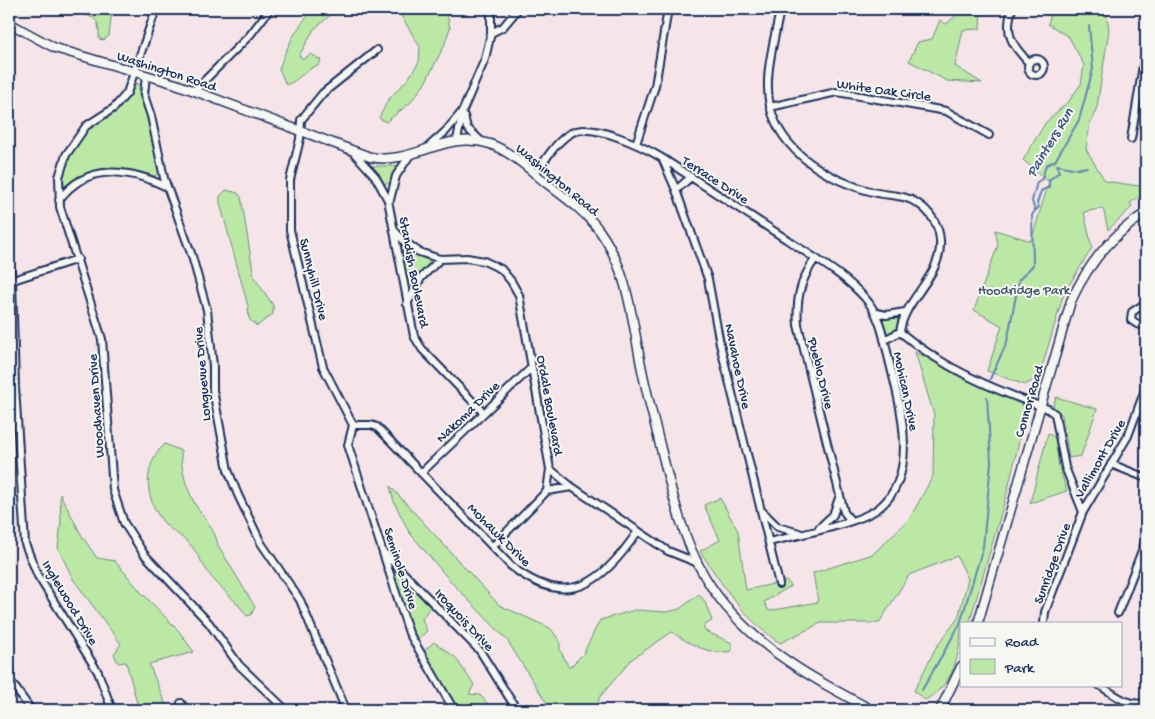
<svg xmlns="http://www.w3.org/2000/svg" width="1155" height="719" font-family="'Gochi Hand',sans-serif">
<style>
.green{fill:#bbe8a5;stroke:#6b8c82}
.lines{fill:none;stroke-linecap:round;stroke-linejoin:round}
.stream{stroke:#6285b3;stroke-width:2}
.minor-casing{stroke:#1b2f5e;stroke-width:10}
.major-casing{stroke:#1b2f5e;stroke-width:11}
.minor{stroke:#f6f6f2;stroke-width:6}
.major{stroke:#f6f6f2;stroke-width:8}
.labels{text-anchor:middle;stroke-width:4;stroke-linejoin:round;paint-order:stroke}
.street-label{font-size:14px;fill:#1b2f5e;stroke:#f6f6f2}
.park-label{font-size:14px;fill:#3b546c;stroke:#f6f6f2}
.water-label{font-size:15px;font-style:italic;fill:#385381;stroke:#f6f6f2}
</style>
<rect width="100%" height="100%" fill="#f6e5e8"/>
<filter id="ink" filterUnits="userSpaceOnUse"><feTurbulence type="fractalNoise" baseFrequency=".02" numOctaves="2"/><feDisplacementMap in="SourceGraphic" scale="10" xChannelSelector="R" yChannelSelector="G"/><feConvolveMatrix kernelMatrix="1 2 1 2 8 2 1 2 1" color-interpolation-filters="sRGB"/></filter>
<g filter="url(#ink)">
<path class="green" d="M77 9 112 10 109 36 104 40 99 39C100 11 91 22 77 9Z
M314 9H318L323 16 332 9H338L314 29 299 56 303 59 311 54 321 60 319 65C305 69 300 80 286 85L279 69C287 46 297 26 314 9Z
M397 9H446L450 28 444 46 424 85 410 103 386 122 379 118 388 100 408 79 419 62 420 47Z
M964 9H981L980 29 963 30 955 66 982 83 947 81 909 61 918 42 932 39 940 20 946 24Z
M1052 9H1106L1109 30 1097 107 1090 124 1086 149 1105 181 1146 187V192L1130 203 1132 207 1108 230 1103 208 1084 212 1092 248 1064 293 1039 377 1025 385 987 371 1002 326 974 310 998 245 995 230 1031 241 1049 182 1023 160 1046 122 1069 101 1081 84 1084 65 1069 37 1048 24Z
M135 83 139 84V95L150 123 159 174 155 176C125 166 87 164 64 188 62 181 64 173 66 165 71 150 81 133 95 123 111 111 130 105 135 83Z
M371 166H400L391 183 385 184Z
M226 190 238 193 241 197 254 277 273 305V314L257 326 249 319 248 306 220 203V196Z
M399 241 417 255 436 262 408 297Z
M886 318H899L897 329 886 334 882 321Z
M915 352 1027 407 1007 493 971 617 969 623H961C961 653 954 685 925 700L914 691 935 649 958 618 968 579 957 556 909 575 879 623H821L780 643C744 619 723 586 700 551L720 540 704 505 720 498 738 531 746 590 787 581 791 586 764 602 769 611 818 602 813 573 873 554 910 518 933 476 934 415Z
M1056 397 1097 409 1081 456 1069 458 1062 415 1053 406Z
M1048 433 1055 438 1059 467 1067 491 1030 503Z
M165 444 181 451C181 470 186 487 195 504 203 518 215 528 218 545L255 607 251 615 247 616C237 602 225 592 214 580 205 570 200 558 193 548 185 537 172 532 164 523 144 499 142 465 165 444Z
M390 486 499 605 550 628 560 641V650L569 668 583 654 600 620 635 610 667 612 680 609 699 594 705 602 712 621 703 626 705 631 732 643V651C711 656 689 644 672 632L632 659 599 698 598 710H551L507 640 452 583 409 532 394 502Z
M60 494 82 536 97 558 115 561 140 591 178 630 194 652 149 664 168 710H139L126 662 118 663 114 654 121 644 73 579 58 548 61 522Z
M396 571C409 583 417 596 430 607L422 619 427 631 418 639 412 631 393 574Z
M434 642 455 657 474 685 469 694 480 695 488 704V710H457L424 651Z"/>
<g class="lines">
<path class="stream" d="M1036 210 1039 207 1037 203 1041 191 1049 187V180L1059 172 1057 165 1077 169 1087 167
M990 379 1007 342 1019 280 1033 265 1032 215 1035 211 1032 201 1037 182 1042 179 1046 165 1055 161 1079 120 1093 69 1089 26
M922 690 960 624 983 547 991 462 987 397"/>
<defs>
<path id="minor" d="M156 9 127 93 114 108 86 126 66 155 59 177 60 207 102 339 113 490 124 523 144 554 209 623 239 665 286 710
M780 9C775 40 763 75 770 106 781 153 830 181 873 192 887 196 904 194 917 203 930 211 939 225 940 240 943 276 904 298 900 332
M1012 9C1004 34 1012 45 1029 63
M491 33 503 27 518 9
M9 34 12 26
M1028 67a8 8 0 1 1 16 0a8 8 0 1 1-16 0Z
M146 75 144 95 151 116 164 178 192 256 207 310 213 366V390L228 470 238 495 261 543 300 600 346 710
M194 91 250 35 270 9
M770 107 837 92 946 111 989 135
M464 116 467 128 481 141
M1131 139 1146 47
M457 140 463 110 485 59 491 33V9
M636 144 655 86 668 9
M427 148 446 131 461 113
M354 153 375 176 388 200 414 336 422 349 483 412
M663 160 676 190 708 279 720 344 779 584
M535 174C545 161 556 141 571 133 591 121 644 147 662 158 703 185 744 212 786 239 812 257 843 273 865 298 881 316 884 340 890 364 900 405 920 474 880 507 860 524 797 535 769 542
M676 190 691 177
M59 200C87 162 130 169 167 187
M390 200 396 176 410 155
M394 230 404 241 419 252 440 259 467 258 484 261 501 269 511 281 519 295 550 469 572 487 668 551 698 563
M815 259C800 281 796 299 798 325L844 512 851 521
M9 263 12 280 15 387 25 544 38 576 98 672 112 710
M10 281 78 259
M1146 303 1132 312 1131 320 1137 324 1143 325 1146 320
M407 304 421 278 440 259
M877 313 886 315 905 312
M900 332C944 369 995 390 1048 409L1055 414 1065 467 1083 512 1045 612 1044 623
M884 340 900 332
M353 425 323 367 290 230V180L300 139 301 120 323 93 377 50
M353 425H371L377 427 511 566C568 611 603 583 638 531
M353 425 348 445 409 633 454 710
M1111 464 1146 478
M421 473 531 368
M547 491 550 469
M762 511 778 527 799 533
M1083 512 1128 436 1146 387
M819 528 833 515 839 498
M493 546 547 491 572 487
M385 554 480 651 517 710
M1118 613 1146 540
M9 679 31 710
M1099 685C1114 694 1128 707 1146 703
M181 703 186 710"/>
<path id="major" d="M9 23 55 48 176 84 370 157C414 166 444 129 490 144 511 152 528 168 545 182 564 197 585 211 599 230 626 267 631 311 639 354 644 384 652 412 659 441 671 488 681 536 705 577 744 642 808 676 872 710
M978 623 1071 301C1088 264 1111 235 1146 213
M940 710 961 667"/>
</defs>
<use href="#minor" class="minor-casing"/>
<use href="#major" class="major-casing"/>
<use href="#minor" class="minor"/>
<use href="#major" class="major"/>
</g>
</g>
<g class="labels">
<g class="street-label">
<text transform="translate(167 70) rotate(18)" y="5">Washington Road</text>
<text transform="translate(884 89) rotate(8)" y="5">White Oak Circle</text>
<text transform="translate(558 179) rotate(40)" y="5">Washington Road</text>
<text transform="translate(716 179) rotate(33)" y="5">Terrace Drive</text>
<text transform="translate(415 272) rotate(79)" y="5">Standish Boulevard</text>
<text transform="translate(315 279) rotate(76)" y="5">Sunnyhill Drive</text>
<text transform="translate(739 366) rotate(78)" y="5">Navahoe Drive</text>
<text transform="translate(822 373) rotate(76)" y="5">Pueblo Drive</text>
<text transform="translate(201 374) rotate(-95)" y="5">Longuevue Drive</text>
<text transform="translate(907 391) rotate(78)" y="5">Mohican Drive</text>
<text transform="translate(1028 401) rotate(-74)" y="5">Connor Road</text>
<text transform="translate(551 405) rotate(80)" y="5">Ordale Boulevard</text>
<text transform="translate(95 406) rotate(-94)" y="5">Woodhaven Drive</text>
<text transform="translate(467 411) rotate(-44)" y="5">Nakoma Drive</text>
<text transform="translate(1099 458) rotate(-60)" y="5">Vallimont Drive</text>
<text transform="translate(500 534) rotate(45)" y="5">Mohawk Drive</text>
<text transform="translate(1051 563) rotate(-70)" y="5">Sunridge Drive</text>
<text transform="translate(402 568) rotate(72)" y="5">Seminole Drive</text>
<text transform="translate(71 602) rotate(59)" y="5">Inglewood Drive</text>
<text transform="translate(465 619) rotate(47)" y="5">Iroquois Drive</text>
</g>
<g class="park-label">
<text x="1024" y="294">Hoodridge Park</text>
</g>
<g class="water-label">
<text transform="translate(1049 142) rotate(-59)" y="5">Painters Run</text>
</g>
</g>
<rect width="1155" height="719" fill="none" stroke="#f6f6f2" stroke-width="30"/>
<rect x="15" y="15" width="1125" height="689" fill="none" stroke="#1b2f5e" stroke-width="2" filter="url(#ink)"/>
<rect x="960" y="622" width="162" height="65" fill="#f6f6f2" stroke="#9ea6b7"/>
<rect x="970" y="638" width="25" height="8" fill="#f6f6f2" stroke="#9ea6b7"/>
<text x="1005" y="646" font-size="15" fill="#1b2f5e">Road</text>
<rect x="970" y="659" width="25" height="15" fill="#bbe8a5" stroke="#9ea6b7"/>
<text x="1005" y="672" font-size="15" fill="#1b2f5e">Park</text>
</svg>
